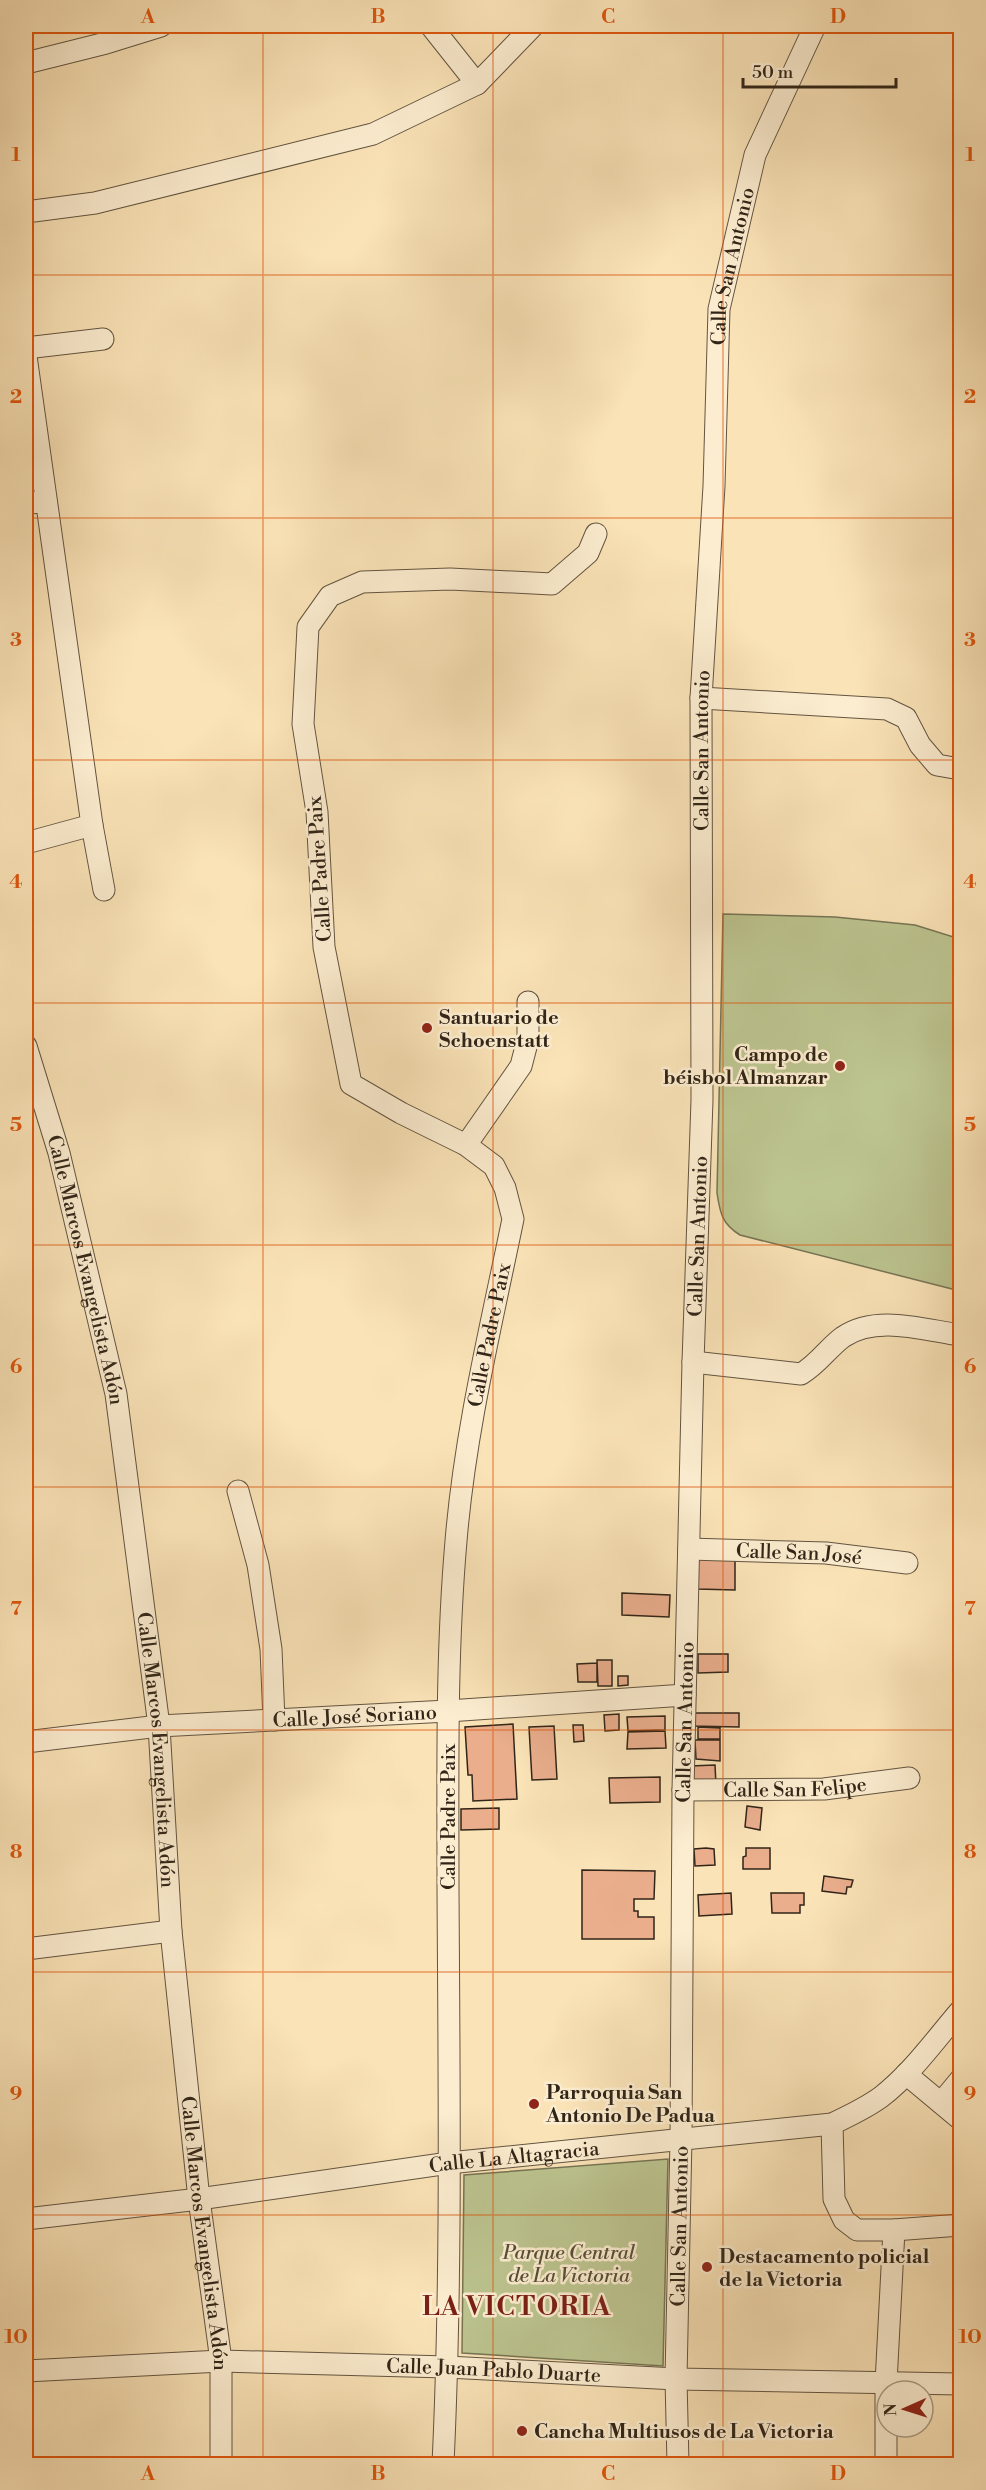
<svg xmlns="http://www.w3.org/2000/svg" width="986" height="2490" font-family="'Libre Bodoni',serif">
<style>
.green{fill:#bcc48f;stroke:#767454;stroke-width:1.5}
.building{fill:#eaae8d;stroke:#312518;stroke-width:1.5}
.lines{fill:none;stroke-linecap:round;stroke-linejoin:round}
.minor-casing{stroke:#635440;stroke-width:23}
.minor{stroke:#fcedd0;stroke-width:21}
.grid{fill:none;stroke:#df560d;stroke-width:1.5;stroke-opacity:0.55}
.poi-dot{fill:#8f2418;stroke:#fcedd0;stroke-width:2}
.labels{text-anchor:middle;stroke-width:5;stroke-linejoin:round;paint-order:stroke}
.street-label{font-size:20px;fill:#312518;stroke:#fcedd0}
.poi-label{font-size:20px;font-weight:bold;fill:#312518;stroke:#fcedd0;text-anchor:start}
.park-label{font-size:20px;font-style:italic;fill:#544d36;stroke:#fcedd0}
.district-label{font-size:26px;font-weight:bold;letter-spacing:1.5px;fill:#7a1f14;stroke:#fcedd0}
.neatline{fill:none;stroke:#df560d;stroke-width:2}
.grid-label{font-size:20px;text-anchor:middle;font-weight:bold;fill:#df560d}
</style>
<rect width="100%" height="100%" fill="#fae3b7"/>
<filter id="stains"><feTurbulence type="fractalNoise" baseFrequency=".00333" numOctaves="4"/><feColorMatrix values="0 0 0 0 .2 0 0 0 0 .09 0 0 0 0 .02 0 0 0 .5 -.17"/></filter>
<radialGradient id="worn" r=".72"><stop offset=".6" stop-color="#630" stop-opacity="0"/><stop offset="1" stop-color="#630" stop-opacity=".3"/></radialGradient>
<path class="green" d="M723 914 835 917 915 925 960 939V1291L740 1235C722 1224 720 1213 717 1193Z
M668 2159 663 2366 462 2353 464 2175Z"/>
<path class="building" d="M697 1559 735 1560V1590L697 1589Z
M622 1593 670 1595 669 1617 622 1615Z
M698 1654H728V1672L698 1673Z
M597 1660H612V1686H598Z
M597 1663V1682H578L577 1664Z
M618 1676H628V1685L618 1686Z
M692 1713H739V1727L691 1726Z
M619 1714V1730L605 1731 604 1715Z
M665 1716V1730L628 1731 627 1717Z
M513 1724 517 1799 473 1801 472 1775H468L465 1727Z
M573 1725H583L584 1741 574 1742Z
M554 1726 557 1779 532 1780 529 1727Z
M698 1727 720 1728V1739H698Z
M665 1731 666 1748 627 1749 628 1732Z
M695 1740H720V1761L696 1759Z
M715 1765 716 1785 691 1786 690 1766Z
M660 1777V1802L610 1803 609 1778Z
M747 1806 762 1808 760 1830 745 1827Z
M499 1808V1829L461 1830V1809Z
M706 1848 714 1849 715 1865 695 1866 694 1849Z
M746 1848H770V1869H743V1857L746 1856Z
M582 1870 655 1871 654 1899H634V1911H638V1917H654V1939H582Z
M824 1876 853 1880 851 1887H847L846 1894 822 1891Z
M731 1893 732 1914 699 1916 698 1895Z
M771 1893H804V1905H800V1913H772Z"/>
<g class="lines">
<defs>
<g id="minor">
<path d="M431 26 477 84"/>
<path d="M26 63 106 43 161 26"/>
<path d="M26 212 95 203 373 134 477 84 533 26"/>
<path d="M26 348 103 339"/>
<path d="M26 356 92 825 104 890"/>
<path d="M26 503 46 502"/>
<path d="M701 698 887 709 906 718 920 745 937 765 960 769"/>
<path d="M26 843 92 825"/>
<path id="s1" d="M26 1046 59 1153 116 1394 159 1726 171 1931 199 2199 221 2361V2464"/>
<path d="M466 1145 521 1066 528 1039V1002"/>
<path d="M693 1362 801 1374C818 1364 828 1348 843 1337 876 1314 924 1330 960 1335"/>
<path d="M238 1491 258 1565 271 1649 274 1720"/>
<path id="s2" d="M689 1549 826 1553 907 1563"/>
<path id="s3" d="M26 1742 159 1726 448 1711 685 1695"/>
<path id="s4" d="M683 1790 824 1789 909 1778"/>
<path d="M26 1949 171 1931"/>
<path d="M906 2074 960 2119"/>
<path d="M941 2103 960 2080"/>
<path d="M832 2124 834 2199 844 2220 857 2230H894L960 2225"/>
<path id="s5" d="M26 2219 199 2199 449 2163 832 2124C849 2116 866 2108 881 2097 912 2073 935 2040 960 2011"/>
<path id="s6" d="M26 2371 221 2361 447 2367 676 2379 960 2384"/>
<path id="s7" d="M443 2464C452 2272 449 2079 448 1886 448 1771 446 1656 456 1541 465 1432 491 1326 513 1219L505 1188 494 1166 466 1145 401 1113 351 1084 324 947 317 812 303 724 308 627 330 596 362 582 450 579 552 584 588 553 596 534"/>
<path id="s8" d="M678 2464 676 2379 681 2138 683 1790 693 1362 702 1100 701 698 714 486 719 309 755 155 815 26"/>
<path d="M886 2464V2383L894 2230"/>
</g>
</defs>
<use href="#minor" class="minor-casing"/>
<use href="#minor" class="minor"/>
</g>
<path class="grid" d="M263 26V2464M493 26V2464M723 26V2464M26 275H960M26 518H960M26 760H960M26 1003H960M26 1245H960M26 1487H960M26 1730H960M26 1972H960M26 2215H960"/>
<g class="poi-dot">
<circle cx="427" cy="1028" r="6"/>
<circle cx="840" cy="1066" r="6"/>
<circle cx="534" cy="2104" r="6"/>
<circle cx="707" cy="2267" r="6"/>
<circle cx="522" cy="2431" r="6"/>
</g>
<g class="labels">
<g class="street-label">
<text dy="7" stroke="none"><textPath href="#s8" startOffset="2200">Calle San Antonio</textPath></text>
<text dy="7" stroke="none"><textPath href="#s8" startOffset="1714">Calle San Antonio</textPath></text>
<text transform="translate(319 869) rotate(-94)" y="7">Calle Padre Paix</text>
<text dy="7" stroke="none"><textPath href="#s8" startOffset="1228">Calle San Antonio</textPath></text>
<text dy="7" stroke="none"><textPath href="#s1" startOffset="232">Calle Marcos Evangelista Adón</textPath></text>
<text dy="7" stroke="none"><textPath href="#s7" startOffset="1132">Calle Padre Paix</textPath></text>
<text dy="7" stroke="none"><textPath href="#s2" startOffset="110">Calle San José</textPath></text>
<text dy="7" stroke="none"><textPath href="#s3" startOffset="330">Calle José Soriano</textPath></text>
<text dy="7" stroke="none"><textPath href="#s8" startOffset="742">Calle San Antonio</textPath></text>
<text dy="7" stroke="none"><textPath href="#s1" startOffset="718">Calle Marcos Evangelista Adón</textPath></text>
<text dy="7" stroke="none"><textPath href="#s4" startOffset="112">Calle San Felipe</textPath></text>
<text transform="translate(448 1817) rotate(-90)" y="7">Calle Padre Paix</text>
<text dy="7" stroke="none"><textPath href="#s5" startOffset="492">Calle La Altagracia</textPath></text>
<text dy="7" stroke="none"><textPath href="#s8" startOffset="238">Calle San Antonio</textPath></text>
<text dy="7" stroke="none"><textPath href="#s1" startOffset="1204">Calle Marcos Evangelista Adón</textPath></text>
<text dy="7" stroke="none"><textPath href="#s6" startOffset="468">Calle Juan Pablo Duarte</textPath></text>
</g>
<g class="poi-label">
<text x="439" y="1024">Santuario de<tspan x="439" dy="23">Schoenstatt</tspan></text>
<text x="828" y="1061" text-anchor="end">Campo de<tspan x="828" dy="23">béisbol Almanzar</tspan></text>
<text x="546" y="2099">Parroquia San<tspan x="546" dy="23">Antonio De Padua</tspan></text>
<text x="719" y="2263">Destacamento policial<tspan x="719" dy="23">de la Victoria</tspan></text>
<text x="534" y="2438">Cancha Multiusos de La Victoria</text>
</g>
<g class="park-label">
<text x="569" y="2259">Parque Central<tspan x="569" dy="23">de La Victoria</tspan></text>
</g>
<g class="district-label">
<text x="517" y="2315">LA VICTORIA</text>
</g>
</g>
<rect width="986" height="2490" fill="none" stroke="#fae3b7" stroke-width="66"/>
<g transform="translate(905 2409) rotate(267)"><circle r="28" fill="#fcedd0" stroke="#ab9d86" stroke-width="1.5"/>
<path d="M0-4.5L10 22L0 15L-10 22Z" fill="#8f2418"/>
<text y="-9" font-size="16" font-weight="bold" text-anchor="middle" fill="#312518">N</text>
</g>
<path d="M743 78v9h153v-9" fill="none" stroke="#312518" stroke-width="3"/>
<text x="752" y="78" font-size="18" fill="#312518" stroke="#fcedd0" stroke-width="4.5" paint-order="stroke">50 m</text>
<rect x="33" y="33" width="920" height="2424" class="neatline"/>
<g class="grid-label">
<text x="148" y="23">A</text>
<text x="378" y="23">B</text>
<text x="608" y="23">C</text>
<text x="838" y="23">D</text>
<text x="16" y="161">1</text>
<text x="970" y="161">1</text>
<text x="16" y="403">2</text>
<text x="970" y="403">2</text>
<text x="16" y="646">3</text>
<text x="970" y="646">3</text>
<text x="16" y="888">4</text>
<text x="970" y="888">4</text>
<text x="16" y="1131">5</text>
<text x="970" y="1131">5</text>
<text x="16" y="1373">6</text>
<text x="970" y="1373">6</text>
<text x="16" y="1615">7</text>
<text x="970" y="1615">7</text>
<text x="16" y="1858">8</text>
<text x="970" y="1858">8</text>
<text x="16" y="2100">9</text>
<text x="970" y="2100">9</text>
<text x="16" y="2343">10</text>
<text x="970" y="2343">10</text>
<text x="148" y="2480">A</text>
<text x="378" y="2480">B</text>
<text x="608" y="2480">C</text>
<text x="838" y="2480">D</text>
</g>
<rect width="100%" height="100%" filter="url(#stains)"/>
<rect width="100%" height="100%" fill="url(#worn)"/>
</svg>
